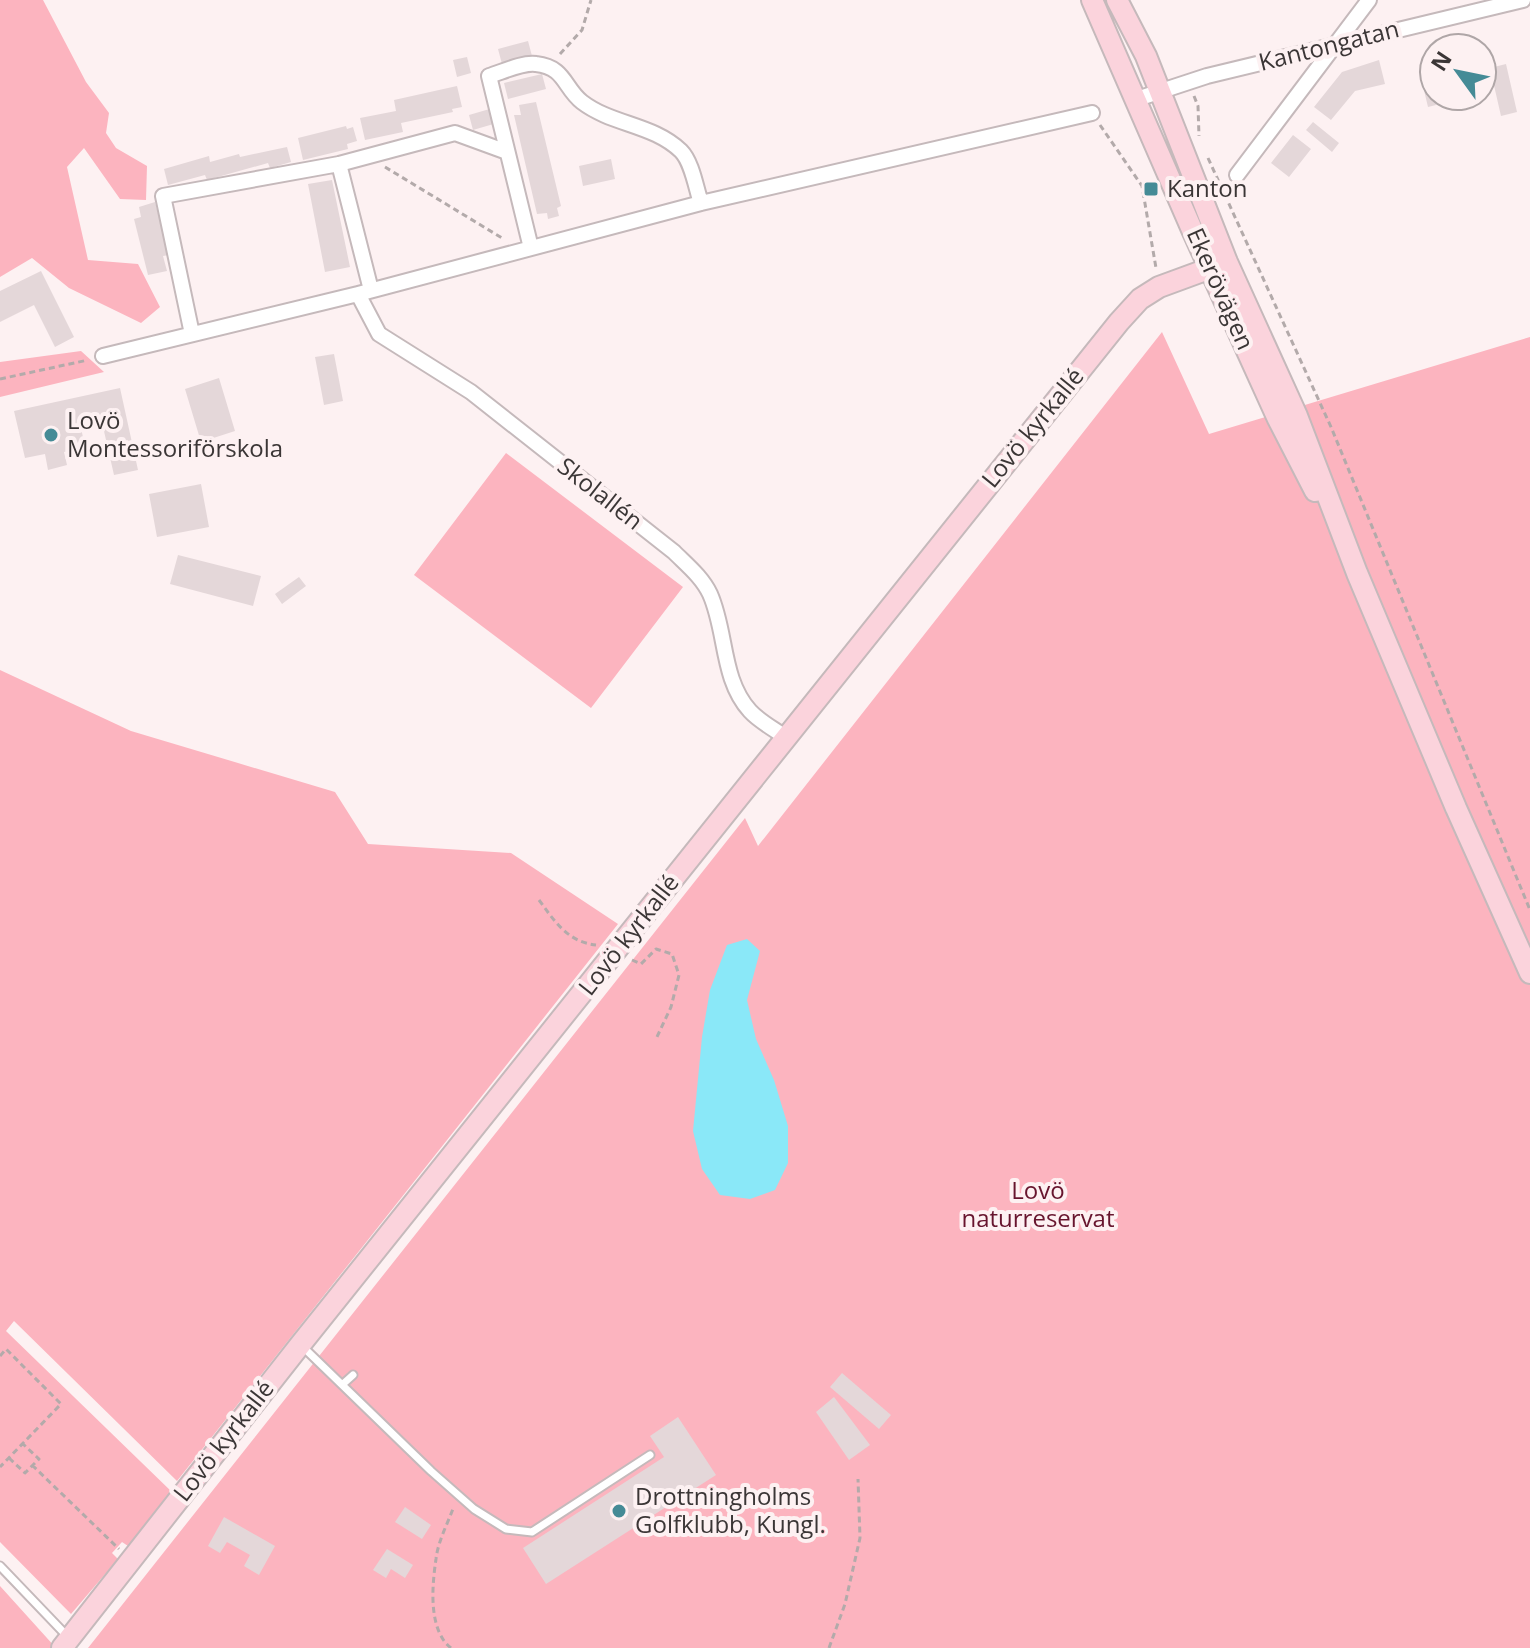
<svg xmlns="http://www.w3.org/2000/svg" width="1530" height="1648" font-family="'Open Sans',sans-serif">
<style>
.green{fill:#fcb4bf}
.water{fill:#8ae8f8}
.building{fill:#e4d7d9}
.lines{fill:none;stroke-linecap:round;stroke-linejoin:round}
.lane-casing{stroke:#c5b9bb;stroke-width:11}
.street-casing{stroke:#c5b9bb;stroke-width:18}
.secondary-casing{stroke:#c5b9bb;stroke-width:24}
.path{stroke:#b3aaaa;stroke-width:3;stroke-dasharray:6 4;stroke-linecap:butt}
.lane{stroke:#fff;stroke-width:7}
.street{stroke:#fff;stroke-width:14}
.secondary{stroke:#fbd3dc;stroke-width:20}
.poi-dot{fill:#458b96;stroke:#fdf1f2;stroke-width:3}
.labels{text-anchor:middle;stroke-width:8;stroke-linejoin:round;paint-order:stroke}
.street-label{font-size:24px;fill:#3b3636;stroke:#fdf1f2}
.poi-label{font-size:24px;fill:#3b3636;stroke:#fdf1f2;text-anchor:start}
.park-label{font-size:24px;fill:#67152e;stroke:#fdf1f2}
</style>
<rect width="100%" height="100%" fill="#fdf1f2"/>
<path class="green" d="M0 0H43L86 82 109 113 106 133 116 148 147 166 146 200 120 199 84 148 67 167 88 260 138 264 160 307 141 323 69 288 32 258 0 277Z
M1162 332 1209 434 1530 337V1648H88L745 818 758 846Z
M81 351 104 372 0 397V362Z
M506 453 683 587 591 708 414 575Z
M0 670 131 731 335 792 368 844 511 853 618 924 177 1481 14 1321 6 1331 174 1494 128 1546 122 1542 112 1553 118 1559 71 1614 0 1542Z
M0 1586 56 1648H0Z"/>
<path class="water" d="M747 939 760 951 747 1000 756 1039 774 1080 788 1126V1163L775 1190 750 1199 720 1195 702 1169 693 1131 702 1037 710 990 727 945Z"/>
<path class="building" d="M528 41 532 56 502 64 498 49Z
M467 57 471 73 457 77 453 60Z
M1379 60 1385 84 1355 91 1331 120 1314 107 1342 72Z
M1506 64 1517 112 1501 116 1490 68Z
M542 74 546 89 508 99 504 83Z
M1430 80 1436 105 1428 107 1422 82Z
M457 86 462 107 452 109 453 112 401 123 403 132 365 140 360 118 396 111 394 100Z
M536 102 561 206 557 208 559 216 548 219 547 213 537 214 514 115H521L519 105Z
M493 108 497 123 473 130 469 115Z
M1313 122 1339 143 1332 152 1306 130Z
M346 126 347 129 353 127 357 141 347 144 348 149 303 160 298 138Z
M1293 135 1311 149 1289 177 1271 163Z
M287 147 291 162 270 168 268 163 207 180 205 175 168 185 164 169 209 156 210 162 239 154 240 157Z
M611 159 615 179 583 186 579 166Z
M332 180 350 267 325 272 308 184Z
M155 202 169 255 163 256 167 271 148 275 134 219 141 217 139 207Z
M41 271 74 337 55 347 34 305 0 322V291Z
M334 354 343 401 324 405 315 357Z
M219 378 235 431 201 442 185 389Z
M120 388 138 470 114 475 101 418 80 423 85 447 64 452 67 465 48 470 45 454 25 458 14 411Z
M201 484 209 527 157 537 149 494Z
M178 555 261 576 253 606 170 584Z
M299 577 306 586 282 604 275 594Z
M842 1373 891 1415 879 1429 830 1387Z
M834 1397 870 1445 849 1460 816 1412Z
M678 1417 716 1475 546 1584 523 1548 664 1457 650 1436Z
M405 1507 431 1525 422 1539 395 1522Z
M224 1517 275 1546 259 1575 244 1566 250 1555 227 1542 220 1553 208 1546Z
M387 1549 413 1565 405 1578 391 1569 386 1578 373 1570Z"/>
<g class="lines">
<defs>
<path id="lane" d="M302 1346 431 1471 474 1509 506 1529 532 1532 650 1455
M343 1384 353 1375
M0 1566 68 1637"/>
<path id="street" d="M1137 99 1207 76 1523 0
M339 164 371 290
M1237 175 1369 0
M531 248 489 76C502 72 523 62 536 64 565 67 564 88 582 102 612 125 653 124 681 151 692 162 696 188 701 203
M358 294 379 334 471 392 674 552C687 565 702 577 710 594 727 632 721 679 750 711 759 721 774 729 785 737
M192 334 163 196 339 164 455 133 507 152
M103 356 358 294 701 203 1092 113"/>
<path id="secondary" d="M1092 0 1193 232 1278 419 1315 491
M1117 0 1146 56 1227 262 1297 416 1357 573 1456 808 1530 973
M62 1648 300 1345 1119 322 1140 299 1159 287 1227 262"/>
</defs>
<use href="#lane" class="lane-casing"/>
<use href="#street" class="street-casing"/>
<use href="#secondary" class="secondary-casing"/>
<path class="path" d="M560 54 582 30 591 0
M1194 96 1198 106 1199 136
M1100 125 1142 186 1156 268
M1208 158 1331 427 1530 910
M385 167 502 238
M0 379 88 360
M539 900C555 922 568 942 596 945
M632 960 641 964 656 949 672 954 679 975 671 1007 656 1039
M0 1356 6 1349 61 1404 0 1467
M9 1458 25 1473 39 1459 23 1444
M32 1465 119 1549
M451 1648C428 1630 432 1586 436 1559 438 1541 448 1523 454 1506
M829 1648 845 1604 860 1538 858 1479"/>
<use href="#lane" class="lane"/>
<use href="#street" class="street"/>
<use href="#secondary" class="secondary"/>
</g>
<g class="poi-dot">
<rect x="1143" y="181" width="16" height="16" rx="4"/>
<circle cx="51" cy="435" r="8"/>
<circle cx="619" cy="1511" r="8"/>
</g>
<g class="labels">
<g class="street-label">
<text transform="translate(1329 46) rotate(-14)" y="8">Kantongatan</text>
<text transform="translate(1220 289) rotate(66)" y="8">Ekerövägen</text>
<text transform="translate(1033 428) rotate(-51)" y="8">Lovö kyrkallé</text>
<text transform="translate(600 494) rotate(38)" y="8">Skolallén</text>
<text transform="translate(629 935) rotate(-52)" y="8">Lovö kyrkallé</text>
<text transform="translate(224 1441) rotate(-52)" y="8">Lovö kyrkallé</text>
</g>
<g class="poi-label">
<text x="1167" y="197">Kanton</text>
<text x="67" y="429">Lovö<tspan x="67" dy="28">Montessoriförskola</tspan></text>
<text x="635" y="1505">Drottningholms<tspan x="635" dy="28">Golfklubb, Kungl.</tspan></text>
</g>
<g class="park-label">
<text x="1038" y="1199">Lovö<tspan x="1038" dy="28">naturreservat</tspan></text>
</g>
</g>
<g transform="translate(1458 72) rotate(303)"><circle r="38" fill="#fdf1f2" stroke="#afa6a7" stroke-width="2"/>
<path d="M0-6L14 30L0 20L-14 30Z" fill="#458b96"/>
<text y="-12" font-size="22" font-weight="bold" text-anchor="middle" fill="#3b3636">N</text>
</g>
</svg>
